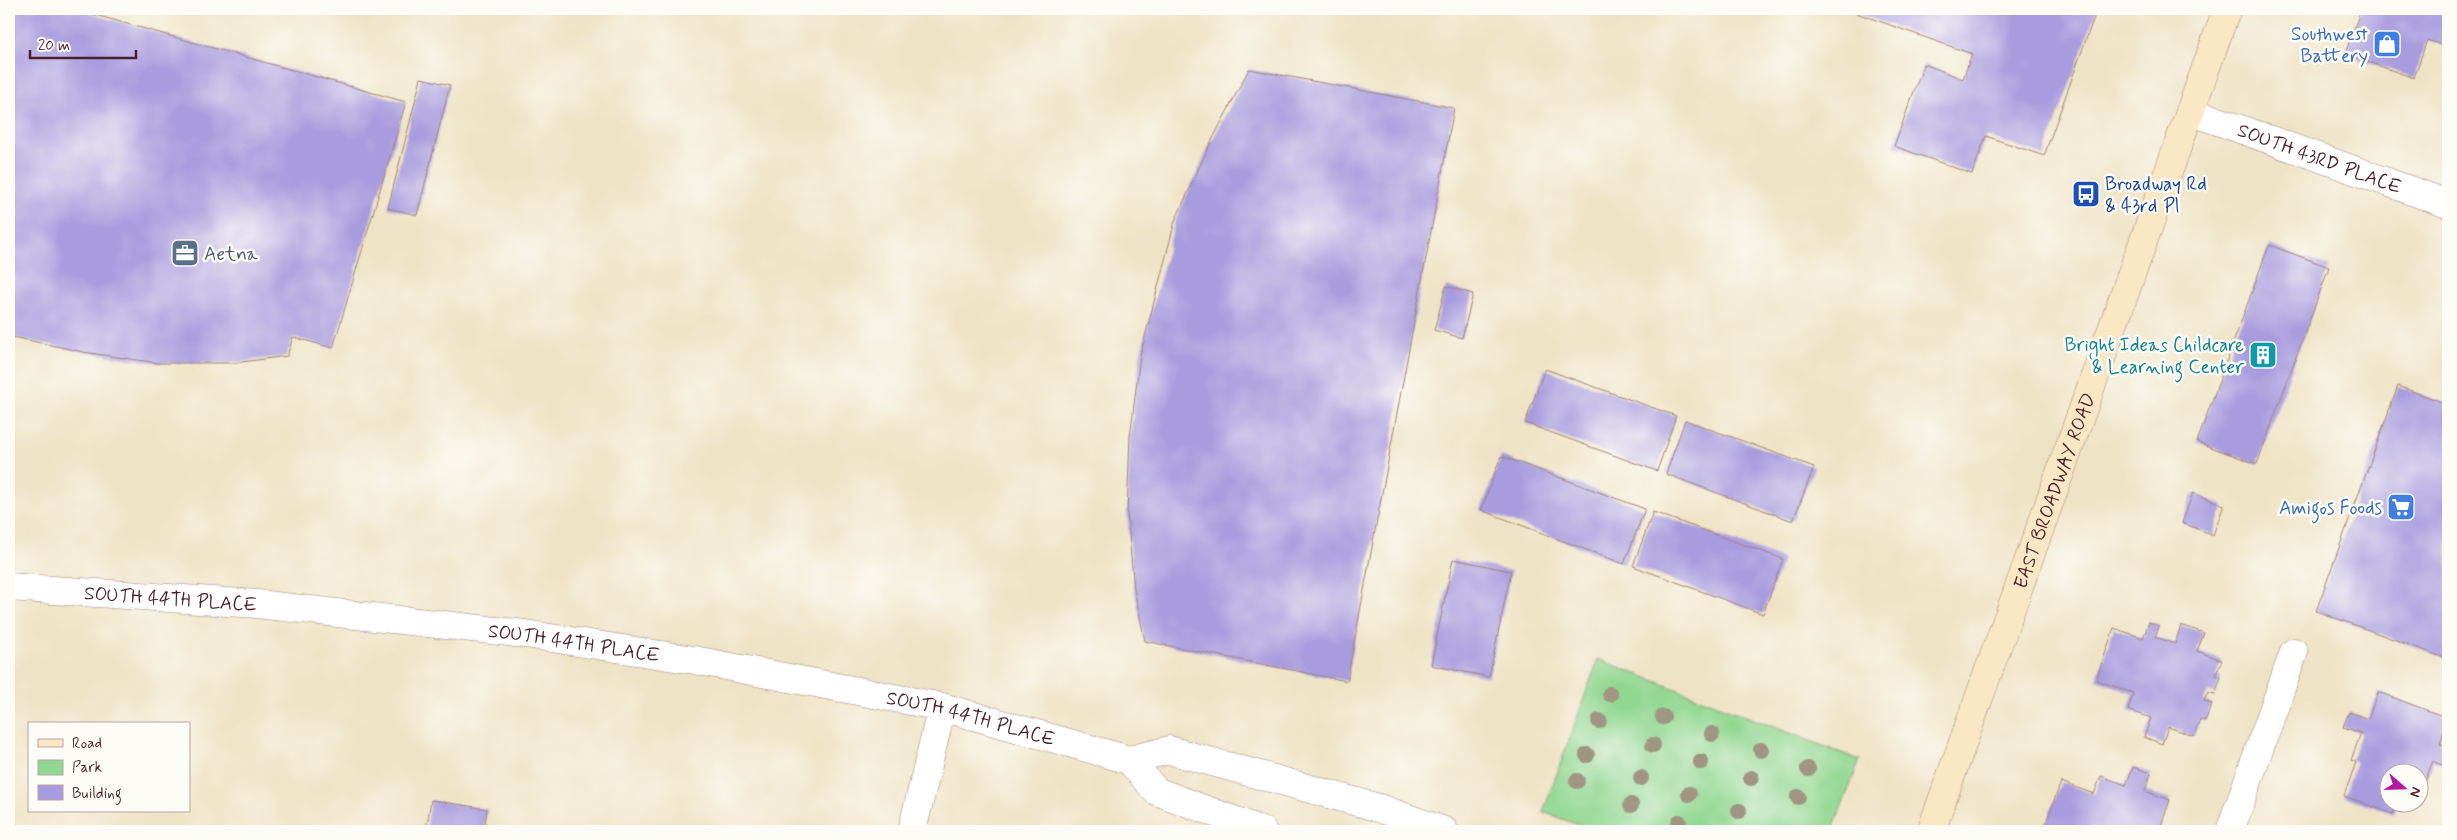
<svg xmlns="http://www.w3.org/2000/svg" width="2457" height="840" font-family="Mynerve,sans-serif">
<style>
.green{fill:#91d791;stroke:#6e7b5e}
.building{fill:#a89bde}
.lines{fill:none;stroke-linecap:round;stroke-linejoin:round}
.minor-casing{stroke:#9c8178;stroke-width:29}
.secondary-casing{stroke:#9c8178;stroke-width:29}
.minor{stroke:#fff;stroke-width:28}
.secondary{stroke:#fae7c3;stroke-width:28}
.tree{fill:#a09581}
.labels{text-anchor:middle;stroke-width:5;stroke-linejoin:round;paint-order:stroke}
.shop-label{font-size:19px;fill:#366cbe;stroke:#fdfcf7;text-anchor:end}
.street-label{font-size:19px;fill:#4a1f2b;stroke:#fdfcf7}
.transit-label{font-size:19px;fill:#164399;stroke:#fdfcf7;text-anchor:start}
.service-label{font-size:19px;fill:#4e5e75;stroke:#fdfcf7;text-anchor:start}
.culture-label{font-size:19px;fill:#0d838f;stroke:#fdfcf7;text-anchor:end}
</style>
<rect width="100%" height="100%" fill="#fdfcf7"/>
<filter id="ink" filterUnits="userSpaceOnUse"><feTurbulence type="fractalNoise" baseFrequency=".02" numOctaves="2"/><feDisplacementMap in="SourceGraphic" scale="10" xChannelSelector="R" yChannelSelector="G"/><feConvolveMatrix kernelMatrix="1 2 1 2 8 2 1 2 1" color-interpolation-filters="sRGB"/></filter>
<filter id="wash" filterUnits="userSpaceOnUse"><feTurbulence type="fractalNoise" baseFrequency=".0096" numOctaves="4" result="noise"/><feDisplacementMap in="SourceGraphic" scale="20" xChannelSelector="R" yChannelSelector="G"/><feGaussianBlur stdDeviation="1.12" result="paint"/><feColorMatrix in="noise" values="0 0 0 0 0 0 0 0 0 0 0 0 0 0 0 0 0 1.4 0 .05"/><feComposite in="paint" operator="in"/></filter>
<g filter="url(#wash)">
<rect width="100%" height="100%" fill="#efe3c5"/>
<path class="green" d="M1598 659 1860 760 1832 831H1595L1543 812Z"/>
<g id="blocks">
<path class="building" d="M9 9H74L406 102 333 348 293 337 287 356 234 363H158L83 352 9 336Z
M1845 9H2097L2044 156 1986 136 1972 174 1894 146 1924 64 1963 79 1972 54Z
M2361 9H2448V47L2427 40 2414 78 2345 54Z
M1249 69 1454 108 1347 681 1145 641 1134 589 1127 513 1130 437 1140 356 1175 221 1208 148Z
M421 78 450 85 417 215 388 208Z
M2269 245 2329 267 2257 464 2197 442Z
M1446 286 1473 294 1462 338 1434 330Z
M1545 369 1676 416 1657 471 1525 423Z
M2398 386 2448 404V659L2316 611Z
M1685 420 1814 467 1793 521 1666 474Z
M1501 456 1645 509 1624 564 1481 510Z
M2193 493 2224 505 2213 535 2182 523Z
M1653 512 1783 559 1763 614 1633 566Z
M1453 559 1511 571 1489 677 1431 665Z
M2149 622 2159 626 2155 637 2175 644 2181 625 2204 633 2197 651 2222 660 2216 675 2221 677 2215 694 2208 692 2204 701 2212 704 2205 721 2200 719 2194 736 2168 727 2162 744 2144 737 2151 718 2128 710 2133 693 2096 680 2114 628 2143 638Z
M2378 692 2448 718 2440 744 2448 747V767L2433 761 2423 787 2420 786V772H2390V802H2397L2393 814 2344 796 2356 762 2351 760 2361 733 2343 727 2349 712 2368 719Z
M2133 767 2151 773 2145 791 2170 800 2159 831H2043L2061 782 2094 794 2101 776 2126 785Z
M431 800 487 809 484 831H426Z"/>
</g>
</g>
<g filter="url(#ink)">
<use href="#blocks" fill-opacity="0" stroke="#9c8178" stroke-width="1"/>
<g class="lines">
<defs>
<g id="minor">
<path id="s1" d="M2190 111 2448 204"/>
<path id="s2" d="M9 587 257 604 525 634 694 660 942 707 1129 760 1169 750 1379 808 1444 831"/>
<path d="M1129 760 1156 791 1263 831"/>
<path d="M912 831 942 707"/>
<path d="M2230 831 2294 652"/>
</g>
<g id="secondary">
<path id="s3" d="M1931 831 2227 9"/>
</g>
</defs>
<use href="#minor" class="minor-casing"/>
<use href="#secondary" class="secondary-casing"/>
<use href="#minor" class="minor"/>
<use href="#secondary" class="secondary"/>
</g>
<g class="tree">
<circle cx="1610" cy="694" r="8"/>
<circle cx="1663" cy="717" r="8"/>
<circle cx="1599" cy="721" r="8"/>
<circle cx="1712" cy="734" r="8"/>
<circle cx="1653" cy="745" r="8"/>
<circle cx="1761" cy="750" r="8"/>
<circle cx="1587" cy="755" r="8"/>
<circle cx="1701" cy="762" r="8"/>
<circle cx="1808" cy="769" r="8"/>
<circle cx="1641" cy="778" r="8"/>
<circle cx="1751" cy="778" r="8"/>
<circle cx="1577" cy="781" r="8"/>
<circle cx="1689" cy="794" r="8"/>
<circle cx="1798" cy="797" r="8"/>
<circle cx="1631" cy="805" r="8"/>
<circle cx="1739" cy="811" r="8"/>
<circle cx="1679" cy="822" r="8"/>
</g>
</g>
<defs>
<symbol id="shop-square" viewBox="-11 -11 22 22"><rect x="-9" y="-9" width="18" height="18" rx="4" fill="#3f7fe0" stroke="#fdfcf7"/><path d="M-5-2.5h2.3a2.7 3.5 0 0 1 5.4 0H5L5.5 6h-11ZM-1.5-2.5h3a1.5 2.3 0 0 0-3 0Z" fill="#fff"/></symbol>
<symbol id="bus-square" viewBox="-11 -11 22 22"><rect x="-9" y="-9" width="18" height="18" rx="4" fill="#1a4fb4" stroke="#fdfcf7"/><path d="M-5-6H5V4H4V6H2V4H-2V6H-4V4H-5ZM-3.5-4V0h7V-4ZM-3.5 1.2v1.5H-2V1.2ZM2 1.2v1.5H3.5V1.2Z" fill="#fff"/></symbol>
<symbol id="office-square" viewBox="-11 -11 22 22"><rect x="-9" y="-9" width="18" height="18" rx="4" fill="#5c6f8a" stroke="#fdfcf7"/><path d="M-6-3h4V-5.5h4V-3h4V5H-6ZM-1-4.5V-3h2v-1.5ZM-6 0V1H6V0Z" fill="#fff"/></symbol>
<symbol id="building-square" viewBox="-11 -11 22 22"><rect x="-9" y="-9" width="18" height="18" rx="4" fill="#0f9aa8" stroke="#fdfcf7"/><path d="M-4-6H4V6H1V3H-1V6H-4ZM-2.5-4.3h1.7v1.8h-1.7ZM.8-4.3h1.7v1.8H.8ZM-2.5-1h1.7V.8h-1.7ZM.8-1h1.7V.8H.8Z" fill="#fff"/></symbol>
<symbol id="supermarket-square" viewBox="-11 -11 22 22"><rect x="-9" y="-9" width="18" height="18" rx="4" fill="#3f7fe0" stroke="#fdfcf7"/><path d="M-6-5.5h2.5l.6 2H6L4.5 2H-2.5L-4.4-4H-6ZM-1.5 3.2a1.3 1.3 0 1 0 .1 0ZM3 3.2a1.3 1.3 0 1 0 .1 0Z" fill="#fff"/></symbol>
</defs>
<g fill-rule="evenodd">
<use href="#shop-square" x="2371" y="28" width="32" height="32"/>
<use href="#bus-square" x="2070" y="178" width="32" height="32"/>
<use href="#office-square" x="169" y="237" width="32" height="32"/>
<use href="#building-square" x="2247" y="339" width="32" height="32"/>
<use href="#supermarket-square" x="2385" y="491" width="32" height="32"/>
</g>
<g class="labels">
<g class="shop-label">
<text x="2368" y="40">Southwest<tspan x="2368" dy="22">Battery</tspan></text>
<text x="2382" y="514">Amigos Foods</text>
</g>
<g class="street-label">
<text dy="7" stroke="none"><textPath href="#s1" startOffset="138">SOUTH 43RD PLACE</textPath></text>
<text dy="7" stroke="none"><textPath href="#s3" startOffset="362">EAST BROADWAY ROAD</textPath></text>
<text dy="7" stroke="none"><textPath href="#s2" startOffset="162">SOUTH 44TH PLACE</textPath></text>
<text dy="7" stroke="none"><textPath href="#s2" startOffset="568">SOUTH 44TH PLACE</textPath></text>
<text dy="7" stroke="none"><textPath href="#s2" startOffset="972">SOUTH 44TH PLACE</textPath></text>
</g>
<g class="transit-label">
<text x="2105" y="190">Broadway Rd<tspan x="2105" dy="22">&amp; 43rd Pl</tspan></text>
</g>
<g class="service-label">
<text x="204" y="260">Aetna</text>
</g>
<g class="culture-label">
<text x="2244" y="351">Bright Ideas Childcare<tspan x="2244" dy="22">&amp; Learning Center</tspan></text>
</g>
</g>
<rect width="2457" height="840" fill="none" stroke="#fdfcf7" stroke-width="30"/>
<rect x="28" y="722" width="162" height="90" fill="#fdfcf7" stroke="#b5a4a5"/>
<rect x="38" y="739" width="25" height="8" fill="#fae7c3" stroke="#b5a4a5"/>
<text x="72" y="748" font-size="15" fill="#4a1f2b">Road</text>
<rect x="38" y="760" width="25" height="15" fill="#91d791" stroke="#b5a4a5"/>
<text x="72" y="772" font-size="15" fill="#4a1f2b">Park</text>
<rect x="38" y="785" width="25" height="15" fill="#a89bde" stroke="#b5a4a5"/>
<text x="72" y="798" font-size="15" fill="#4a1f2b">Building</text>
<g transform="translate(2404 788) rotate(110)"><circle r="24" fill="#fdfcf7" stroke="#b5a4a5"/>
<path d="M0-4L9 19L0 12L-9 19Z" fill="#b5179e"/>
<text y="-8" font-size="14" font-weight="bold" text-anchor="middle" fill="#4a1f2b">N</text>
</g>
<path d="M30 50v8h106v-8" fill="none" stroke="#4a1f2b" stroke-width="2.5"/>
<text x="38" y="50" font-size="15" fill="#4a1f2b" stroke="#fdfcf7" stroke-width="4" paint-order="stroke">20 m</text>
</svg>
